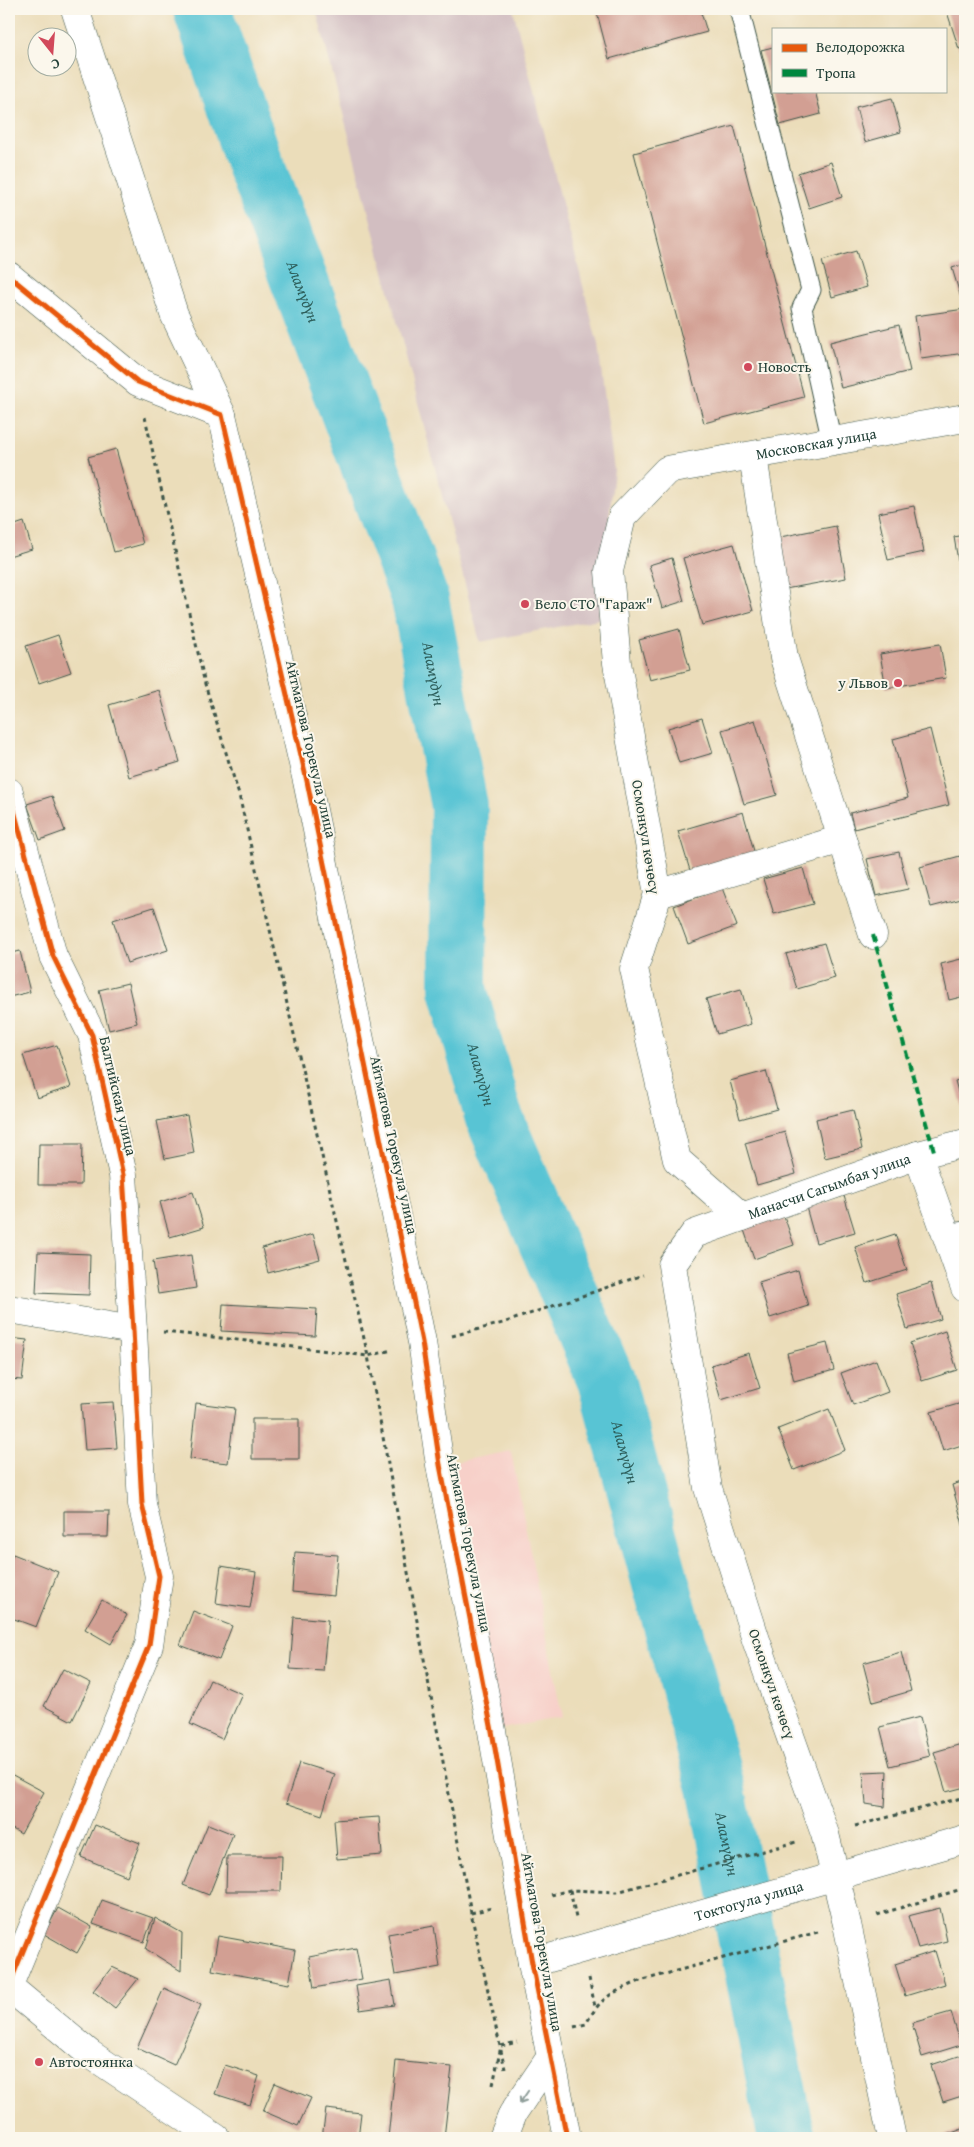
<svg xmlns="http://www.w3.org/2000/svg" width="974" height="2147" font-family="'Gentium Book Plus',serif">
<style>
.built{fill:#f7d0c9}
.industrial{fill:#d2bec1}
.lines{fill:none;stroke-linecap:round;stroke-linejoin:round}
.river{stroke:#59c4d4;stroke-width:58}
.building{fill:#d29f93}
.lane-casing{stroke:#3e5548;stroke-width:21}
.street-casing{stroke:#3e5548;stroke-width:29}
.secondary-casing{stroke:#3e5548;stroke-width:29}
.path{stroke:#3e5548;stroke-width:3;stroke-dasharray:4 4;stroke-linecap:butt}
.lane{stroke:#fff;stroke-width:19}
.street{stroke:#fff;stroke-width:28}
.secondary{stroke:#fff;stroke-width:28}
.quiet{stroke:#00873e;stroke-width:4;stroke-dasharray:8 4;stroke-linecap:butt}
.cycleway-casing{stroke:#fbf7ec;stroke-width:8}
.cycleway{stroke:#e8590c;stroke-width:5}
.oneway{stroke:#8f9e9a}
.poi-dot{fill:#d1495b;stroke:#fbf7ec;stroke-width:2}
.labels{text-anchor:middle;stroke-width:4;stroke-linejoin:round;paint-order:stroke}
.poi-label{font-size:15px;fill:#1f3d34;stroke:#fbf7ec;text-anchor:start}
.street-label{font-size:15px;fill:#1f3d34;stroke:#fbf7ec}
.water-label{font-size:16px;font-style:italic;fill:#2e5f5c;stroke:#fbf7ec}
</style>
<rect width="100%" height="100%" fill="#fbf7ec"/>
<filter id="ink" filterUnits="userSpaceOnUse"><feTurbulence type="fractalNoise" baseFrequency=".02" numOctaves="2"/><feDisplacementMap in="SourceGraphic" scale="10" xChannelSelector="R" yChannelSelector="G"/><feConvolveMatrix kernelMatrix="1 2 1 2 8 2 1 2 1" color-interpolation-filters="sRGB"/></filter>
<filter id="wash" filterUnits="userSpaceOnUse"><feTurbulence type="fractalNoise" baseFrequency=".0096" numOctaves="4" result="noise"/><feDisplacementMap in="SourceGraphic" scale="20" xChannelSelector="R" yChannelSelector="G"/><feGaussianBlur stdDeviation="1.12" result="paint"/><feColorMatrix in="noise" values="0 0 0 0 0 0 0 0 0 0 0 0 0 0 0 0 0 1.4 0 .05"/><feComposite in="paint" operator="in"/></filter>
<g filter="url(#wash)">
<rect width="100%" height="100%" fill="#ebddba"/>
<path class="built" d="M511 1451 562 1717 492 1731 440 1465Z"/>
<path class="industrial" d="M316 9H513L598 345 614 470 599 619 480 642Z"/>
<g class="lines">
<path class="river" id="s1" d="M202 9 255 164 420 599 459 806 458 989 493 1115 606 1380 716 1787 787 2138"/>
</g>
<g id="blocks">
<path class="building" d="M596 9H700L707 32 609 59Z
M957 9H965V47L959 49 947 12Z
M773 47V91H815L821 114 780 125 761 50Z
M892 98 901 132 865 142 856 107Z
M734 126 804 397 704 423 634 153Z
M831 162 842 197 809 208 798 173Z
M856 251 867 287 832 297 822 261Z
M965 264V300L962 301 952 268Z
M965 309V353L921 359 915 316Z
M899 325 910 371 841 388 830 342Z
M116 449 143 544 114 552 88 457Z
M914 506 924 552 888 560 878 513Z
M24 522 32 549 9 556V527Z
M836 526 846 578 785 589 775 538Z
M965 535V596H964L954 537Z
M734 544 753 611 702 625 683 558Z
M672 558 684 601 662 608 649 565Z
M679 629 690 670 650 680 639 640Z
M58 635 71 672 39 683 26 646Z
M940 644 946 678 886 688 880 654Z
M159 690 180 762 129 777 109 705Z
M702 718 713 753 679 763 668 728Z
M755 720 777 795 744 804 722 730Z
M930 729 949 805 854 829 850 813 908 798 893 739Z
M52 796 65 831 40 840 27 804Z
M743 812 756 858 692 877 678 831Z
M899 852 908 889 876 896 867 859Z
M960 856 965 878V898L931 907 920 867Z
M803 868 813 904 774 914 763 879Z
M722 888 737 926 688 944 674 906Z
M154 907 168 950 127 963 113 920Z
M824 943 835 978 797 989 786 954Z
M20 951 30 992 9 997V954Z
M965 958V996L949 1000 941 964Z
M128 983 137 1023 109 1030 99 990Z
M741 989 751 1024 717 1034 706 999Z
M57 1045 71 1087 37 1098 23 1055Z
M766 1071 777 1109 740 1119 730 1081Z
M965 1078V1116L955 1081Z
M853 1110 862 1149 825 1158 816 1119Z
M187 1115 194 1153 165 1159 157 1121Z
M785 1132 796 1174 757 1185 745 1143Z
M39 1144H82L81 1185H38Z
M193 1192 204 1227 170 1237 160 1202Z
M844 1196 855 1232 816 1243 806 1207Z
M783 1213 794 1245 754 1259 743 1227Z
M313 1234 320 1259 268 1273 262 1248Z
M895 1234 907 1270 867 1283 855 1247Z
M38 1252 90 1254 89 1295 36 1293Z
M191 1255 196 1288 158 1294 153 1261Z
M798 1270 808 1306 770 1318 759 1282Z
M931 1283 941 1319 907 1329 896 1294Z
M223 1304 317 1309 315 1336 221 1331Z
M945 1331 957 1370 922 1381 910 1343Z
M9 1338 27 1340 22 1380 9 1379Z
M827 1343 834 1370 794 1381 787 1353Z
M749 1353 760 1388 721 1400 711 1365Z
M876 1360 888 1392 853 1405 841 1373Z
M113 1402 117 1448 85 1450 81 1404Z
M965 1402V1444L943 1451 931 1412Z
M196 1403 235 1408 228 1463 190 1459Z
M829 1409 845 1450 794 1470 778 1429Z
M252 1419H299V1459H252Z
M965 1481V1532L952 1485Z
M64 1511H109L108 1537H64Z
M295 1552 338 1555 334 1596 292 1592Z
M13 1554 58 1572 36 1627 9 1617V1565Z
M221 1566 256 1572 250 1608 216 1603Z
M102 1600 127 1615 111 1644 85 1629Z
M193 1611 232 1626 219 1660 180 1645Z
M294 1617 328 1620 323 1671 290 1669Z
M901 1652 911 1691 873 1702 863 1663Z
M63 1669 91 1683 72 1721 44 1706Z
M210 1680 242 1694 222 1739 190 1724Z
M920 1717 930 1756 890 1766 880 1727Z
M965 1743V1787L946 1792 934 1752Z
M299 1763 335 1774 322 1815 286 1803Z
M887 1771 885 1807 866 1804 863 1772Z
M9 1773 44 1792 21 1834 9 1827Z
M379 1817 382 1855 337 1859 334 1820Z
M208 1824 233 1834 209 1895 183 1885Z
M95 1825 140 1843 127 1876 81 1857Z
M227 1856H282L281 1891H226Z
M102 1900 153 1918 144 1942 93 1924Z
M58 1908 92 1927 77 1953 44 1934Z
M940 1908 947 1941 918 1948 908 1916Z
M155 1918 182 1933 181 1971 146 1949Z
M434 1926 440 1967 395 1975 388 1934Z
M218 1936 295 1950 289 1984 212 1970Z
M356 1948 362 1979 314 1988 309 1957Z
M935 1951 945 1984 905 1996 895 1964Z
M112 1967 138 1979 115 2008 93 1991Z
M391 1980 395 2005 360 2010 356 1986Z
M164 1988 201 2005 174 2065 137 2048Z
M951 2012 961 2045 922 2057 912 2023Z
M962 2055 965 2065V2095L943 2102 931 2065Z
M396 2061 452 2067 444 2138H388Z
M225 2065 259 2076 250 2105 215 2094Z
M275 2083 311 2098 298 2126 263 2111Z
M326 2109 361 2113 358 2138H322Z
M965 2128V2138H942L941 2137Z"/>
</g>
</g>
<g filter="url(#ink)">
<use href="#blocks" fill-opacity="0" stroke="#3e5548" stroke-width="1"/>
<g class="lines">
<defs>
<path id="lane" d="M739 9 811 290 802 308 832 442
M946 1234 965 1231"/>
<g id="street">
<path d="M75 9 174 314 222 415"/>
<path d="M9 276 138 382 222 415 307 781 422 1342 440 1465 492 1731 532 1963"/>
<path d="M753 456 784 658 873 935"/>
<path d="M9 792 53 956 92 1035 123 1175 133 1330 142 1504 159 1576 149 1645 9 1985"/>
<path d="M658 894 842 839"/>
<path d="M918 1155 965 1288"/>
<path id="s2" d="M742 1217 677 1160 634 969 658 894 617 663 609 571 622 517 667 470 965 418"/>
<path d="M9 1309 133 1330"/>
<path d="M9 1987 90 2054 216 2138"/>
<path id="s3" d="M892 2138 847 1924 825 1834 756 1640 708 1488 672 1265 694 1234 918 1155 965 1143"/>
</g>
<g id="secondary">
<path d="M503 2138 513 2113 550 2058"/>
<path id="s4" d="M567 2138 532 1963 965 1839"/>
</g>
</defs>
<use href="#lane" class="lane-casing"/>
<use href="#street" class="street-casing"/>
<use href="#secondary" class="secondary-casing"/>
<path class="path" d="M145 417 205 684 239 795 368 1356 471 1913 505 2069
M163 1332 205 1336 368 1356 392 1350
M452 1336 503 1323 643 1275
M855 1826 965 1797
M570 1890 576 1918
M551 1895 570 1890 617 1892 796 1842
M471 1913 492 1908
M877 1915 965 1888
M589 1978 595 2007
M574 2027 586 2024C601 1996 612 1993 640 1981L818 1932
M493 2085 501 2046 517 2042"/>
<use href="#lane" class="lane"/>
<use href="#street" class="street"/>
<use href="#secondary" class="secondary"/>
<path class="quiet" d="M873 935 934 1151"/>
<defs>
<path id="cycleway" d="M9 276 138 382 222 415 307 781 422 1342 440 1465 492 1731 532 1963 567 2138
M9 792 53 956 92 1035 123 1175 133 1330 142 1504 159 1576 149 1645 9 1985"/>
</defs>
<use href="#cycleway" class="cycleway-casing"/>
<use href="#cycleway" class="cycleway"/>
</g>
<defs><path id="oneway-shaft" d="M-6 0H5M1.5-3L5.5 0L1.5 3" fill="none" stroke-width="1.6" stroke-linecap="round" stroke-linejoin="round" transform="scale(1.25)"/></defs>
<use class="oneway" href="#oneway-shaft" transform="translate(524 2097) rotate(124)"/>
</g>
<g class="poi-dot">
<circle cx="748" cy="367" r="5"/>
<circle cx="525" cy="604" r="5"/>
<circle cx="898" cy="683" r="5"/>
<circle cx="39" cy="2062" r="5"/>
</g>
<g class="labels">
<g class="poi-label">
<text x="758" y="372">Новость</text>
<text x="535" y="609">Вело СТО "Гараж"</text>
<text x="888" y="688" text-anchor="end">у Львов</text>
<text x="49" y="2067">Автостоянка</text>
</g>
<g class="street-label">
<text dy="5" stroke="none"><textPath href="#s2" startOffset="960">Московская улица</textPath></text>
<text transform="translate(311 749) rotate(77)" y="5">Айтматова Торекула улица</text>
<text transform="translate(646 837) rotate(81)" y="5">Осмонкул көчөсү</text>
<text transform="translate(118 1096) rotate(77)" y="5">Балтийская улица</text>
<text transform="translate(394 1145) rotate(78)" y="5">Айтматова Торекула улица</text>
<text dy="5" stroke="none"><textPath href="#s3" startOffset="1084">Манасчи Сагымбая улица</textPath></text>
<text transform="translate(469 1543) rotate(79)" y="5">Айтматова Торекула улица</text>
<text transform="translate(772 1684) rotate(71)" y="5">Осмонкул көчөсү</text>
<text dy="5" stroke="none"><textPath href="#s4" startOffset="404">Токтогула улица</textPath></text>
<text transform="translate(542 1942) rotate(80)" y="5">Айтматова Торекула улица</text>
</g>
<g class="water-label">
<text dy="6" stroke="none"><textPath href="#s1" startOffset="300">Аламүдүн</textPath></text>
<text dy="6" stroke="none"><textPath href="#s1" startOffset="705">Аламүдүн</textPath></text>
<text dy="6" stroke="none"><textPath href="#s1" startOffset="1111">Аламүдүн</textPath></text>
<text dy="6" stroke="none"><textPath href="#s1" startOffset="1516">Аламүдүн</textPath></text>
<text dy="6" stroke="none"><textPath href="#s1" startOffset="1921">Аламүдүн</textPath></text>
</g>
</g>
<rect width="974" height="2147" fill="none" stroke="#fbf7ec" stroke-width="30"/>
<rect x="772" y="28" width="175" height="65" fill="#fbf7ec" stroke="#a3ada2"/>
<rect x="782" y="44" width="25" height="8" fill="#e8590c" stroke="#a3ada2"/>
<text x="816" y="52" font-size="15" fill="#1f3d34">Велодорожка</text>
<rect x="782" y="69" width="25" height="8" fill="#00873e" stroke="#a3ada2"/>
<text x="816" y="78" font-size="15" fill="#1f3d34">Тропа</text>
<g transform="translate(52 52) rotate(163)"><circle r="24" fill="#fbf7ec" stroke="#a3ada2"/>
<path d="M0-4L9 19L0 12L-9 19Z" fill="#d1495b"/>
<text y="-8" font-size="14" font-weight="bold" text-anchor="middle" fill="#1f3d34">С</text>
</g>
</svg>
